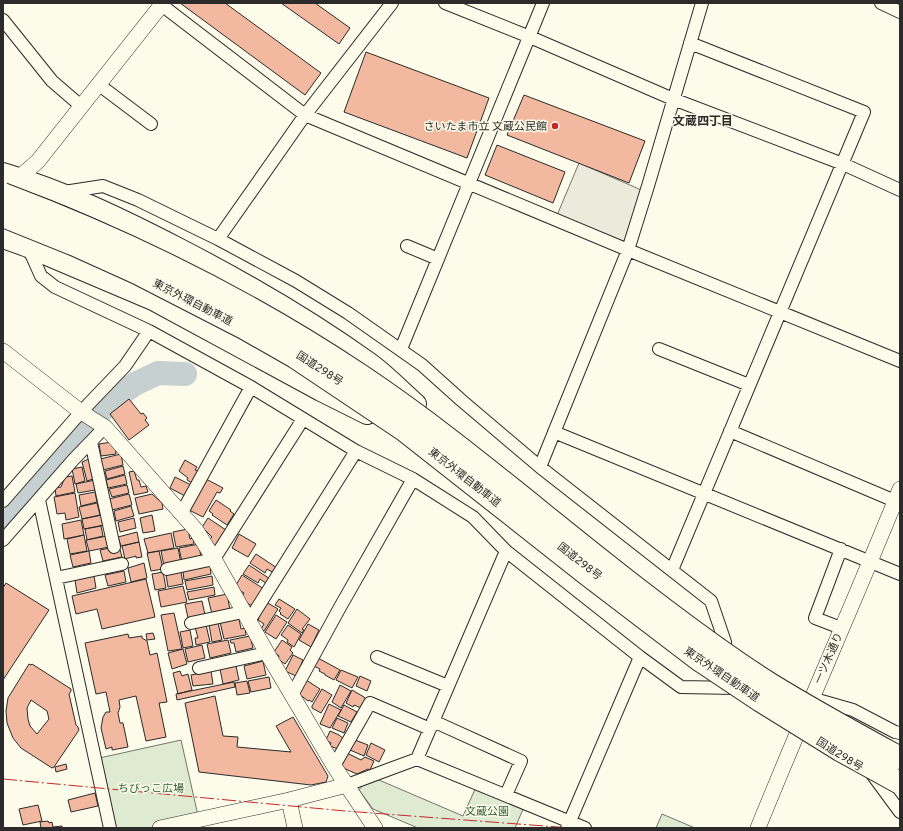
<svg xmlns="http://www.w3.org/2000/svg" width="903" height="831" font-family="Overpass,'Noto Sans JP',sans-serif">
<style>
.green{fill:#deebd1;stroke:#74746e}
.parking{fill:#eceadb;stroke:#74746e}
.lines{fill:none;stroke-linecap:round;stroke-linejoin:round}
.river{stroke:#c7d0d0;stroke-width:24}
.building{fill:#f2b8a0;stroke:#2b2b2b;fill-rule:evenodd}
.minor-casing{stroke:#2b2b2b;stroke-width:14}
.tertiary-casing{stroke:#2b2b2b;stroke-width:16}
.trunk-casing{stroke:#2b2b2b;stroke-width:22}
.minor{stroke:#fdfbea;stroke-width:12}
.tertiary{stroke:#fdfbea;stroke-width:15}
.trunk{stroke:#fdfbea;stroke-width:20}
.motorway-bridge-casing{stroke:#2b2b2b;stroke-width:24;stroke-linecap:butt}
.motorway-bridge{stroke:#fdfbea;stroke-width:22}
.power{stroke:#c62828;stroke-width:1;stroke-dasharray:14 3 2 3;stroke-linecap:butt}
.poi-dot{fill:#c62828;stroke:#fdfbea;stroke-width:1.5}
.labels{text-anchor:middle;stroke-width:3;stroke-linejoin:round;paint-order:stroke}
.poi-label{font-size:11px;fill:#2b2b2b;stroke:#fdfbea;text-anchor:end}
.street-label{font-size:11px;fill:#2b2b2b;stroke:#fdfbea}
.park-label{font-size:11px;fill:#34623c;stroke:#fdfbea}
.neighbourhood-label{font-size:12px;font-weight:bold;fill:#2b2b2b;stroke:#fdfbea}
</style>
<rect width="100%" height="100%" fill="#fdfbea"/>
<path class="green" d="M181 740 199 820 160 828H110L95 759Z
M379 780 463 816 476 787 524 807 515 828H418L373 809 359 790 362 786Z
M662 814 695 828H656Z"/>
<path class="parking" d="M579 163 646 192 628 250 555 220Z"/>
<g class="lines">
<path class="river" d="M3 523 23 497 100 412 120 394 135 384 158 373 185 374"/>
</g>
<path class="building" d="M180 3H225L321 73 305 95Z
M281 3H315L350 28 339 44Z
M366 52 489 98 467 158 344 112Z
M524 95 645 141 629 183 507 135Z
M497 145 565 172 553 203 485 175Z
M129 399 141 414 143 413 147 418 145 420 149 425 129 440 110 414Z
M112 442 115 445 116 454 101 456 99 444Z
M121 454 123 465 103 470 100 459Z
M91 458 96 478 87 481 82 462Z
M185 460 197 467 195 470 198 471 192 483 187 480 188 478 179 471Z
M123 466 125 474 107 479 105 471Z
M82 467 85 481 75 484 72 469Z
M134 471 137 480H139L141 487 146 486 148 492 134 495 129 472Z
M125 475 127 484 108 488 106 480Z
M72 476 75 492 56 496 55 488 61 487 65 477Z
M175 477 191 485 185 496 170 488Z
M206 479 223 488 220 493 217 492 203 517 189 510Z
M95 480 96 485H94L95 490 78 493 76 484Z
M127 485 129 493 112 497 109 489Z
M95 492 97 502 81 506 79 495Z
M75 493 79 517 66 520 65 513 57 514 54 497Z
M129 494 132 505 112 510 109 499Z
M152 494 162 503 163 509 139 514 135 498Z
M216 500 231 510 230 511 234 514 227 525 212 515 213 514 209 511Z
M97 503 100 515 82 519 79 507Z
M131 506 134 516 116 521 114 511Z
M102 515 104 525 84 529 82 519Z
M152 515 155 531 143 533 140 518Z
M134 518 136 528 120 532 118 522Z
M208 518 226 530 214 549 210 539 212 537 202 527Z
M81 520 84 535 64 539 62 524Z
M101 526 103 536 87 540 85 529Z
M188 529 190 539 193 538 194 544 176 547 173 532Z
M137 532 139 542 121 546 118 537Z
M171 533 174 548 148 553 144 539Z
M239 534 256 544 248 557 232 548Z
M84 535 87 551 70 554 67 539Z
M107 536 109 547 89 551 86 540Z
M139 542 142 557 136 558V556L125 559 122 546Z
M199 544 201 558 182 562 179 548Z
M119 546 122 557 103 561 100 550Z
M178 548 181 563 164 566 161 551Z
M89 551 91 563 73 567 70 555Z
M159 551 163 569 151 571 147 553Z
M256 554 277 568 274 573 267 569 265 573 250 563Z
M144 563 147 578 131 582 128 568Z
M249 565 270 579 267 584 260 579 258 583 243 574Z
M210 566 211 574 184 580 183 571Z
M124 571 126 582 108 586 105 575Z
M163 572 166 588 155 590 152 574Z
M181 572 183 584 168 587 166 575Z
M242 575 264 589 253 607 243 600 245 598 242 596 244 593 237 589 236 585Z
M94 576 96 588 77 593 75 580Z
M212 576 213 585 187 590 185 581Z
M146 579 155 617 102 629 97 609 76 614 72 596Z
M6 583 49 610 3 680V588Z
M183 586 187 602 161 607 158 591Z
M214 587 215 595 189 600 187 592Z
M227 594 230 610 212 614 208 598Z
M279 599 295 609 288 619 280 614 281 613 279 611 281 608 275 605Z
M202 601 205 615 188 618 185 604Z
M266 602 278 609 264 631 261 629 264 624 258 620 259 618 258 616Z
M297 609 310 619 302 629 304 630 302 633 288 623Z
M174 613 182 649 168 651 161 615Z
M276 615 287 622 276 639 265 632Z
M239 619 241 629 245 628 246 635 224 639 220 622Z
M218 623 222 640 212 642 209 625Z
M308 624 319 630 311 647 299 640Z
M206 625 210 642 196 645 195 638H198L195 627Z
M288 625 301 634 294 647 287 642 288 640 281 635Z
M190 630 193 646 183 648 180 632Z
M153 633 155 639 147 640 146 634Z
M128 634 129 638 142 636V638L147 641 150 655 157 653 167 702 159 703 166 737 146 741 136 696 119 700 120 707 118 713 120 723H123L128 747 112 750V747L106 749 101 728 103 717 106 712H110L106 692 96 694 85 643Z
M250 636 253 648 236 652 234 643H231L230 640Z
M228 640 231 653 210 658 207 644Z
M282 640 292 647 290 650 293 653 285 664 278 659 279 656 274 652Z
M202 645 205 658 188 662 185 649Z
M183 649 187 664 172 669 168 653Z
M293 655 303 660 296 676 285 671Z
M318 658 340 670 334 680 325 675V674L319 671 320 669 314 666Z
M263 661 266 675 247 679 244 666Z
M29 664 31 665 32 664 71 689V691L69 694 76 725 78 727 79 730 54 767 52 768 21 748 13 738 7 723 6 711 8 698ZM31 700 47 711 49 719 37 734 30 726 28 719 27 708Z
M236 666 239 680 223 684 220 669Z
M341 670 358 677 352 688 336 680Z
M180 671 182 676 188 674 192 690 178 694 173 673Z
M211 671 213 684 193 686 191 675Z
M360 676 371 681 367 691 356 686Z
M269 677 271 688 251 692 248 681Z
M306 680 320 689 312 702 309 700 308 701 299 694Z
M247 681 250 693 237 695 235 683Z
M234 682 235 687 177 700 176 694Z
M340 685 351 691 341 708 332 702Z
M322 689 332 695 321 713 312 708V706Z
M352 690 364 697 366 700 361 708 354 705 353 707 346 703Z
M215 696 223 736 238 737 237 747 291 752 276 726 293 717 328 776 326 782 311 785 199 772 185 703Z
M329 704 341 710 330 728 320 724Z
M344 705 357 712 351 722 338 716Z
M337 718 348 723 344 733 332 728Z
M330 731 339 735 344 739 338 749 330 746 331 743 326 740Z
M355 740 368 745 364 756 350 750Z
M371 743 385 750 379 762 366 755Z
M347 753 361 760 365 757 374 761 370 770 368 769 357 774 341 767Z
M66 764 67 769 56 772 55 767Z
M95 793 98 806 71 812 68 800Z
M38 805 42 821 23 825 19 809Z
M48 821 49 823 52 822 53 827 62 826V828H41L40 822Z"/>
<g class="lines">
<defs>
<path id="minor" d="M159 3 305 115 628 250 900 361
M445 3 530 37 673 99 843 164 900 190
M881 3 900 12
M3 20 52 81 81 106
M98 84 151 124
M64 192 103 186 138 200 218 239 296 281 348 313 422 365 461 400 540 467 711 601 725 642
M218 239 305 115 392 3
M407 246 438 259
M28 247 41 276 55 287 149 331 251 387 356 451 413 479 473 517 506 551 640 657 681 687 737 688
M401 349 543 3
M659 349 749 385
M730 431 895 501
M554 432 900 574
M91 442 114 547
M540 467 628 250 648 186 702 3
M39 500 110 828
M3 501 81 412 125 366 149 331
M181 514 251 387
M3 540 74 459 105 427
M841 549 815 618 841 628
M167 569 214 559 303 419
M672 570 864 112 690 43
M56 578 122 564
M249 621 356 451
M191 623 243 612
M377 657 448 686
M199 668 267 653
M292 695 339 609 413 479
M811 698 853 710 895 732 900 733
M433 721 521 761 506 795
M417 759 585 828
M334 766 370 703 430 729
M872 774 900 812
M347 785 417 759 506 551
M567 828 640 657"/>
<path id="tertiary" d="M13 183 38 161 163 3
M3 351 81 412 105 427 196 530 214 559 267 653 334 766 375 828
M289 800 295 828
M160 828 289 800 347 785
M758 828C804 714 854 603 900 489"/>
<path id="trunk" d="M3 173C64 191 122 219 178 248 244 282 308 319 368 362 385 374 400 390 416 404
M3 238 28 247 153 300 321 391 367 414"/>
</defs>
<use href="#minor" class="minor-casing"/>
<use href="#tertiary" class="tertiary-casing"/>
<use href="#trunk" class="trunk-casing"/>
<use href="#minor" class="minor"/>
<use href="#tertiary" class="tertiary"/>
<use href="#trunk" class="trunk"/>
<defs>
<path id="motorway-bridge" d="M3 194C128 241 249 301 360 375 462 443 554 526 652 600 690 629 729 658 770 684 812 710 856 734 900 758
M3 216 75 245 137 273 244 328 295 357 404 430 588 575 698 659 761 701 840 750 900 783"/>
</defs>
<use href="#motorway-bridge" class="motorway-bridge-casing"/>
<use href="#motorway-bridge" class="motorway-bridge"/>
<path class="power" d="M3 779 345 811 571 828"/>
</g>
<circle class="poi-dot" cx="555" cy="126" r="4"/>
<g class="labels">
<g class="poi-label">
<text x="547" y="130">さいたま市立 文蔵公民館</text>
</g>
<g class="street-label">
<text transform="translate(193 302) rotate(27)" y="4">東京外環自動車道</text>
<text transform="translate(320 368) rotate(33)" y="4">国道298号</text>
<text transform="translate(465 477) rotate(38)" y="4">東京外環自動車道</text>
<text transform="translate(580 561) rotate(38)" y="4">国道298号</text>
<text transform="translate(828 658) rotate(-66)" y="4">一ツ木通り</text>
<text transform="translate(722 674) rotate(34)" y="4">東京外環自動車道</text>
<text transform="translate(840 754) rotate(32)" y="4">国道298号</text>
</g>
<g class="park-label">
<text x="151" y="792">ちびっこ広場</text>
<text x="487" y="815">文蔵公園</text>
</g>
<g class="neighbourhood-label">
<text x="703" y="125">文蔵四丁目</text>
</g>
</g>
<rect width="903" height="831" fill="none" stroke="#2b2b2b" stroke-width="8"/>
</svg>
